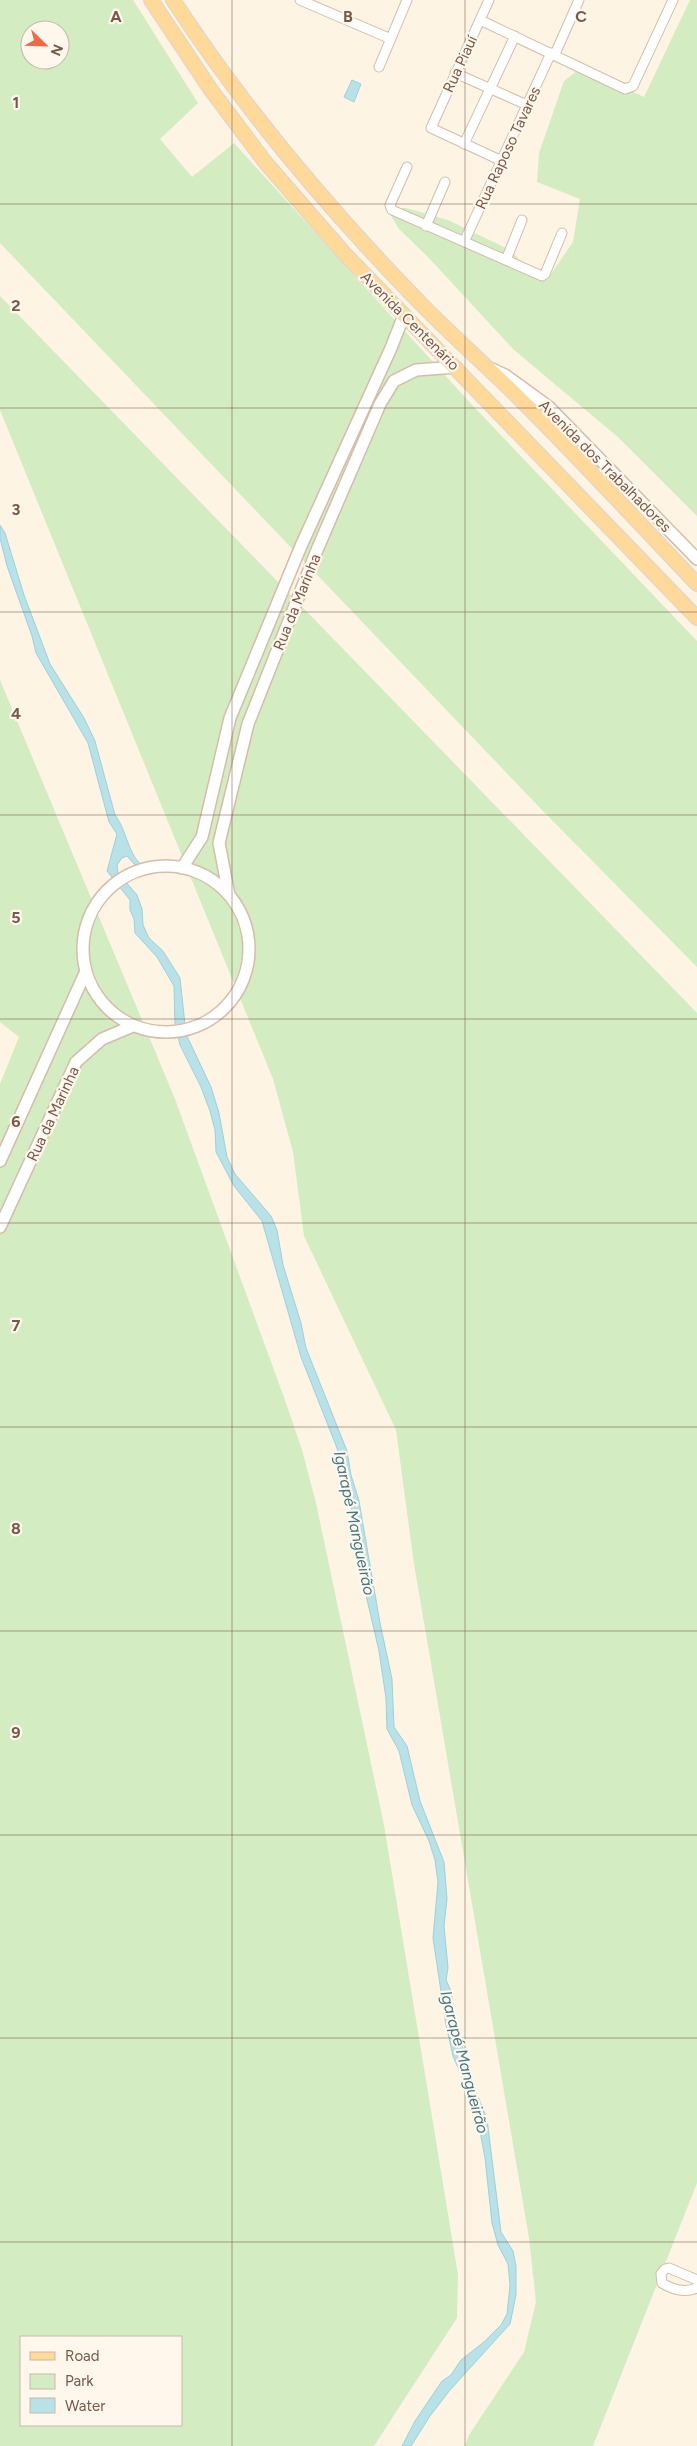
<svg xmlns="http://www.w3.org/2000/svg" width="697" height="2446" font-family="Figtree,sans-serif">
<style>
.green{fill:#d3ecc2;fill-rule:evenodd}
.water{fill:#b8e1e8;stroke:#9dd1db}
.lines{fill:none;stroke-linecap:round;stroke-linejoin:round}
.street-casing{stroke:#d2bdac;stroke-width:11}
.secondary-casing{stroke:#d5bdaa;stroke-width:14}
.primary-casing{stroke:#dcd4cf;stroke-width:16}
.street{stroke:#fff;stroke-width:9}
.secondary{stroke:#fff;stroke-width:11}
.primary{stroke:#ffd99a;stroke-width:14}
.grid{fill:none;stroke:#785948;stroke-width:1;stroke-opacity:0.55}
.labels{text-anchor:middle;stroke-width:4.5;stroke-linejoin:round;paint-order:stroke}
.street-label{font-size:15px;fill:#785948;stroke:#fff7ec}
.water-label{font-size:16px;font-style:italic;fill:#3e7985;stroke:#fff7ec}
.grid-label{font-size:16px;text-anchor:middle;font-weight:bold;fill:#785948;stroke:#fff7ec;stroke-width:4.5;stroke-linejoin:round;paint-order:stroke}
</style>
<rect width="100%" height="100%" fill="#fdf4e4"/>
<path class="green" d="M0 0H133L198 103 160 139 192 177 234 143 473 406 697 641V967L542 810 0 243ZM30 30H60V60H30Z
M690 0H697V516L619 438 513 349 429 258 399 229 387 209 406 208 448 220 510 250 524 264 551 274 573 242 580 199 537 182 539 153 564 81 582 67 644 97Z
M0 296 697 1013V2183L593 2446H465L469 2435 524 2352 536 2302 529 2238 414 1564 396 1430 304 1236 293 1152 273 1079 0 410Z
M0 680 175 1099 286 1403 302 1450 316 1503 384 1825 458 2275 457 2318 374 2446H0V1084L19 1037 0 1022ZM21 2337H181V2425H21Z"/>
<path class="water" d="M352 80 361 84 354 102 344 97Z
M0 525 5 533 24 595 50 664 84 718 95 741 115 815C128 832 127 855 145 868L135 865 127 856 122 858 117 865 118 873 137 895 142 909 143 925 149 938 163 951 180 978 186 1034 211 1087 219 1113 227 1157 235 1174 271 1216 277 1230 283 1265 301 1323 306 1348 347 1451 351 1475 359 1501 380 1623 392 1679 394 1727 407 1746 420 1801 444 1862 447 1899 444 1926 448 1968 446 1980 451 1991 454 2011 469 2074 487 2119 501 2232 513 2251 516 2266V2295L510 2324 450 2390 430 2416 411 2446H402L415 2421 442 2381 451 2375 461 2360 484 2342 501 2325 507 2314 510 2285 508 2264 498 2245 492 2223 485 2158 476 2110 453 2056 446 2025 433 1938 438 1882 435 1860 429 1841 412 1805 399 1751 387 1729 386 1698 379 1651 359 1565 351 1505 337 1448 301 1357 262 1221 234 1186 216 1152 215 1130 210 1111 201 1087 180 1045 175 1023 174 986 157 957 135 933 134 919 130 910V900L107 871 117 834 109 822 88 743 36 653 32 636 7 566 0 538Z"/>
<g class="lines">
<defs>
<path id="street" d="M300 0 391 39
M489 0 431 128 502 161
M480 20 625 89 633 86 673 0
M555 54 579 0
M379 67 407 0
M455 73 527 105
M464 144 515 36
M407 167 390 205 392 210 542 276 545 274 562 233
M426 226 445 182
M464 242 551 53
M506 260 522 220
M697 2280 669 2268 665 2269 661 2274 662 2283C673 2290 685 2293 697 2288"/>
<path id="secondary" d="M492 369 505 375 549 407 697 559
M83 949a83 83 0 1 1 166 0a83 83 0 1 1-166 0Z
M182 868 202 837 230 718 301 546 391 348 404 315
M229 895 219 843 248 724 317 550 380 404 394 381 416 370 456 367
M0 1161 86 971
M0 1227 76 1062 102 1039 133 1026"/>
<path id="primary" d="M151 0 211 90 265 162 343 252 697 618
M173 0C246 112 332 213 425 308 457 340 491 370 522 401 582 461 639 523 697 584"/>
</defs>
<use href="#street" class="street-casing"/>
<use href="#secondary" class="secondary-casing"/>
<use href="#primary" class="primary-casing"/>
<use href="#street" class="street"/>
<use href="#secondary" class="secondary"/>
<use href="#primary" class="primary"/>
</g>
<path class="grid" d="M232 0V2446M465 0V2446M0 204H697M0 408H697M0 612H697M0 815H697M0 1019H697M0 1223H697M0 1427H697M0 1631H697M0 1835H697M0 2038H697M0 2242H697"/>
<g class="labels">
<g class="street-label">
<text transform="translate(460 64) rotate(-65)" y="5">Rua Piauí</text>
<text transform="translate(508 148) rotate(-65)" y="5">Rua Raposo Tavares</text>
<text transform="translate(410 321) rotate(45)" y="5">Avenida Centenário</text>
<text transform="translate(605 466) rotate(45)" y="5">Avenida dos Trabalhadores</text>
<text transform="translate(297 602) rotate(-68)" y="5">Rua da Marinha</text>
<text transform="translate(53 1114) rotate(-65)" y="5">Rua da Marinha</text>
</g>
<g class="water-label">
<text transform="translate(355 1523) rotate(78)" y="6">Igarapé Mangueirão</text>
<text transform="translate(465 2062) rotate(75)" y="6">Igarapé Mangueirão</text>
</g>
</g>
<g class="grid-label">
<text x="116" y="22">A</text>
<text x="348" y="22">B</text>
<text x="581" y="22">C</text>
<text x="16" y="108">1</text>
<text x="16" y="311">2</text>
<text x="16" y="515">3</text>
<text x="16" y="719">4</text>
<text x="16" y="923">5</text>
<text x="16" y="1127">6</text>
<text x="16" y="1331">7</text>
<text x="16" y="1534">8</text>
<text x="16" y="1738">9</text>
</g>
<rect x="20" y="2336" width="162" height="90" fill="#fff7ec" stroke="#c9b8aa"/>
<rect x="30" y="2352" width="25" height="8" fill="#ffd99a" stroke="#c9b8aa"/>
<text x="65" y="2361" font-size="15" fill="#785948">Road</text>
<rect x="30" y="2374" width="25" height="15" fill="#d3ecc2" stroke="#c9b8aa"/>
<text x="65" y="2386" font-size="15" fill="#785948">Park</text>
<rect x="30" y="2398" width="25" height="15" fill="#b8e1e8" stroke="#c9b8aa"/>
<text x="65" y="2411" font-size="15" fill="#785948">Water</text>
<g transform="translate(45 45) rotate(113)"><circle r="24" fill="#fff7ec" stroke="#c9b8aa"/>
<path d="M0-4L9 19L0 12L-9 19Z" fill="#ed6943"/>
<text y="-8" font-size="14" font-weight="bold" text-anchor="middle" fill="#785948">N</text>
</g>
</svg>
